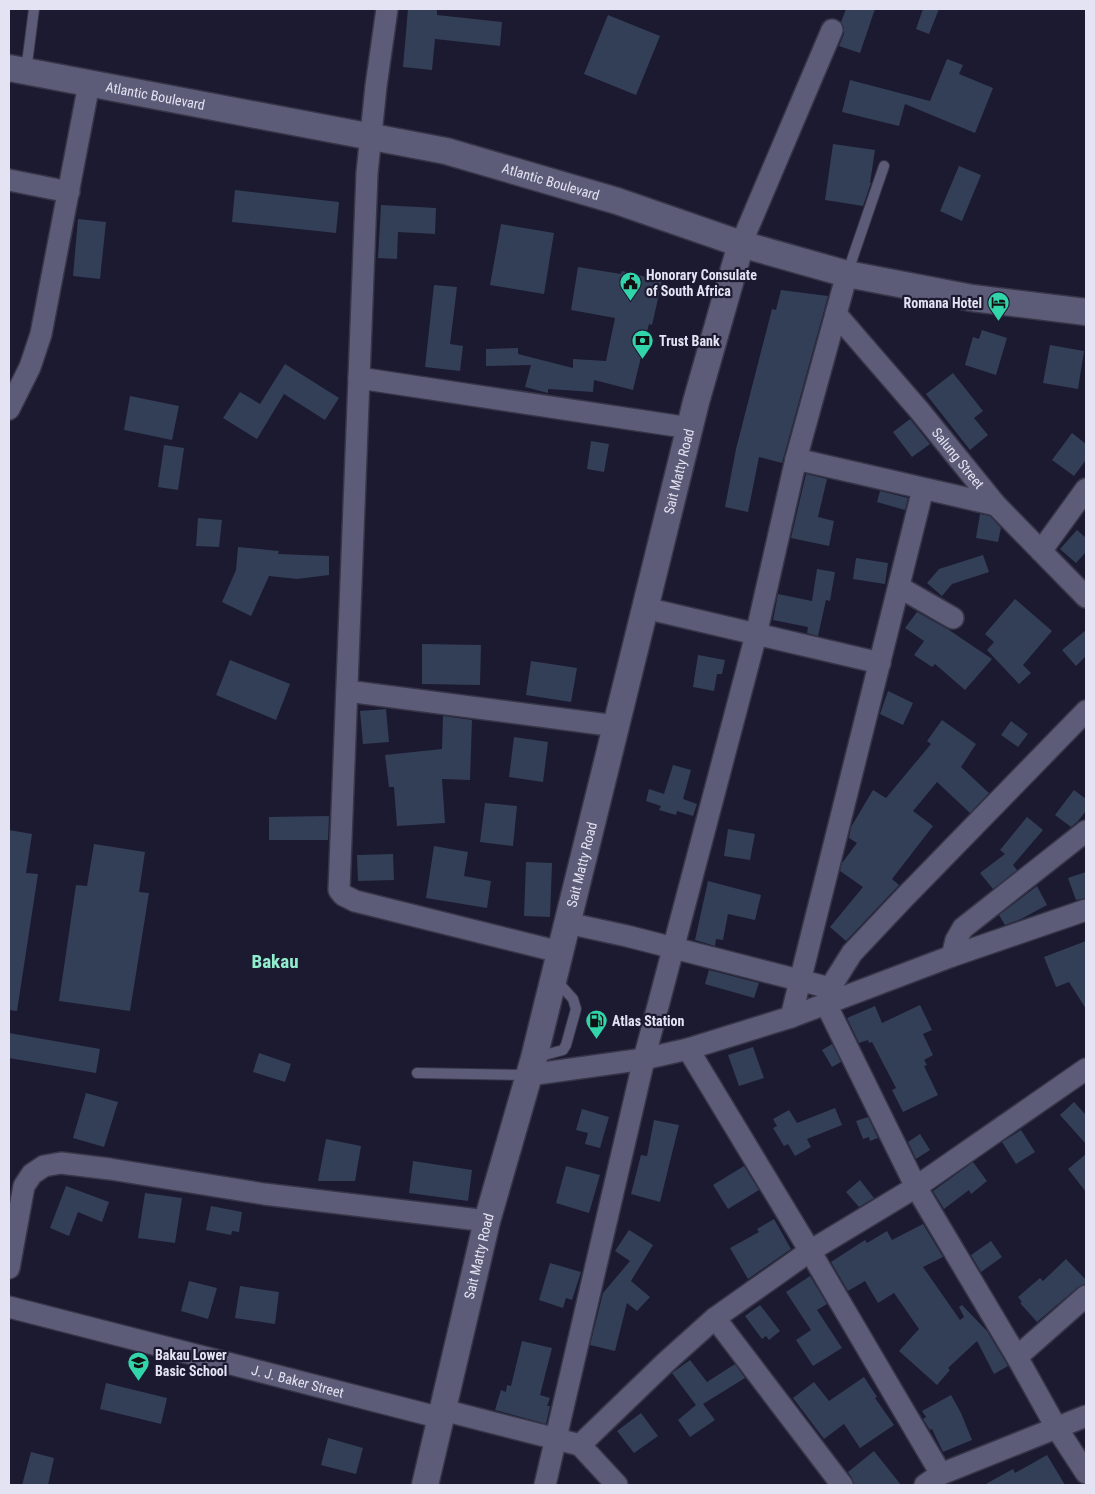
<svg xmlns="http://www.w3.org/2000/svg" width="1095" height="1494" font-family="'Roboto Condensed',sans-serif">
<style>
.building{fill:#333f57}
.lines{fill:none;stroke-linecap:round;stroke-linejoin:round}
.service-casing{stroke:#373548;stroke-width:12}
.minor-casing{stroke:#373548;stroke-width:24}
.tertiary-casing{stroke:#373548;stroke-width:29}
.service{stroke:#5c5c78;stroke-width:10}
.minor{stroke:#5c5c78;stroke-width:21}
.tertiary{stroke:#5c5c78;stroke-width:26}
.labels{text-anchor:middle;stroke-width:4.5;stroke-linejoin:round;paint-order:stroke}
.street-label{font-size:14px;fill:#e3e3f3;stroke:#1c1a31}
.poi-label{font-size:14px;font-weight:bold;fill:#e3e3f3;stroke:#1c1a31;text-anchor:start}
.district-label{font-size:19px;font-weight:bold;fill:#91edcd;stroke:#1c1a31}
</style>
<rect width="100%" height="100%" fill="#1c1a31"/>
<path class="building" d="M408 9 437 10V15L502 22 500 46 435 39 432 70 403 67Z
M846 9H875L860 53 839 46 844 34V28L841 22Z
M923 9H939L929 34 916 29Z
M608 15 660 36 636 95 584 74Z
M947 59 963 65 959 74 993 88 975 133 905 104 899 126 842 112 850 80 930 101Z
M833 144 875 150 870 183H871L863 206 825 200Z
M959 166 981 175 962 221 940 211Z
M235 190 339 202 336 233 232 222Z
M381 205 436 208 435 234 398 232 397 259 378 258Z
M78 219 106 222 100 279 73 276Z
M501 224 554 233 544 294 490 285Z
M578 267 621 274 622 271 662 281 652 325 649 324 633 390 594 380 593 392 548 389V393L525 387 531 365 486 366V349L518 348V354L573 368V359L606 361 615 318 571 310Z
M434 285 457 287 450 344 463 346 460 371 425 367Z
M781 290 828 296 782 463 759 457 748 512 725 507 736 449 772 309 776 310Z
M982 330 1007 338 996 375 965 365 973 337 979 339Z
M1050 345 1084 351 1078 389 1043 383Z
M285 364 339 398 325 420 284 394 257 439 223 418 240 392 260 404Z
M953 373 983 411 974 418 988 435 970 450 926 394Z
M130 396 179 406 172 440 124 430Z
M910 419 930 444 912 457 893 432Z
M1072 433 1086 444V460L1074 476 1052 460Z
M591 441 609 444 604 472 587 469Z
M164 445 184 448 178 490 158 487Z
M806 474 827 479 818 517 834 521 829 546 791 538Z
M880 491 908 498 905 510 877 502Z
M980 514 990 516 1001 528 998 542 976 538Z
M198 518 222 520 219 547 196 546Z
M1077 530 1086 538V552L1076 563 1060 549Z
M238 547 279 551 278 554 329 556V575L297 579 269 576 251 616 222 602 236 570Z
M983 555 989 572 952 584 942 596 927 583 939 569Z
M856 558 888 563 885 584 853 579Z
M817 569 835 572 830 601 826 600 818 636 807 633 808 627 773 620 778 594 812 601Z
M1015 599 1052 631 1023 665 1031 673 1019 684 987 650 994 642 985 634Z
M917 612 949 630 992 659 965 690 935 664 932 667 914 655 924 641 905 628Z
M1086 630V656L1076 666 1062 650Z
M422 644 481 645 480 685 422 684Z
M698 655 725 660 722 674H717L714 691 693 687Z
M230 660 290 684 276 720 216 695Z
M531 661 577 668 571 702 526 695Z
M888 691 913 703 903 725 880 714Z
M386 709 389 742 363 744 360 711Z
M443 716 472 720 470 780 442 779 445 823 397 826 394 787H389L385 755 442 749Z
M942 720 976 744 961 767 989 793 970 813 937 782 913 811 933 826 892 879 899 885 846 941 830 927 863 887 840 871 842 863 857 843 849 838 851 827 873 790 886 798 931 744 927 741Z
M1011 721 1028 734 1018 747 1001 735Z
M514 737 548 742 543 782 509 777Z
M673 765 691 770 683 799 697 804 693 816 677 811 676 815 659 810 661 806 646 801 649 789 664 794Z
M1074 790 1086 799V811L1078 821 1071 827 1055 815Z
M485 803 517 806 513 846 480 842Z
M329 816 328 840H269V817Z
M1027 817 1043 830 1013 865 1017 870 993 889 980 873 1005 854 1000 850Z
M728 829 755 834 750 860 724 856Z
M9 830 32 834 26 873 38 874 17 1011 9 1010Z
M94 844 145 852 139 892 149 893 130 1011 59 1001 76 885 87 886Z
M434 846 468 852 464 876 491 881 487 908 426 898Z
M393 854 394 880 358 881 357 855Z
M526 862 552 863 550 917 524 916Z
M1086 872V898L1076 900 1068 878Z
M708 881 761 895 755 920 728 914 723 940 716 939 715 946 695 940Z
M1037 886 1047 905 1021 919 1005 925 999 915Z
M1086 941V1009L1069 982 1056 987 1044 957Z
M709 970 759 983 754 998 705 984Z
M920 1005 932 1030 923 1034 933 1055 924 1060 927 1065 924 1066 938 1095 903 1112 892 1090 896 1088 872 1042 869 1043 868 1040 859 1043 847 1018 875 1006 882 1023Z
M9 1033 100 1049 96 1073 9 1058Z
M832 1044 841 1062 832 1067 822 1050Z
M753 1047 764 1078 739 1086 728 1055Z
M259 1053 291 1064 285 1082 253 1072Z
M86 1093 118 1102 104 1147 73 1138Z
M1074 1102 1086 1115V1144L1060 1115Z
M835 1108 842 1125 807 1139 811 1147 795 1156 788 1144 784 1146 773 1128 777 1126 773 1119 789 1110 797 1123Z
M582 1109 609 1117 600 1148 585 1144 588 1133 576 1130Z
M868 1117 878 1138 870 1141 869 1137 863 1139 856 1121Z
M654 1120 679 1125 660 1202 631 1194 641 1155 647 1156Z
M1021 1130 1035 1152 1016 1164 1002 1142Z
M920 1134 930 1150 916 1159 908 1142Z
M326 1139 361 1146 355 1181H318Z
M1086 1154V1192L1068 1169Z
M413 1161 472 1170 468 1201 409 1193Z
M973 1162 987 1181 971 1194 969 1190 944 1209 933 1191Z
M566 1166 600 1175 589 1213 556 1203Z
M744 1166 759 1190 728 1209 713 1185Z
M860 1180 874 1198 859 1207 846 1192Z
M66 1186 109 1202 102 1222 78 1212 69 1236 50 1228Z
M145 1193 182 1198 175 1243 138 1238Z
M211 1206 242 1212 239 1232 232 1231 231 1235 206 1230Z
M774 1219 791 1249 748 1279 730 1248 759 1232 757 1229Z
M923 1224 943 1257 923 1267 960 1320 964 1317 959 1307 962 1305 987 1331 1008 1366 994 1374 977 1341 948 1368 950 1370 937 1385 899 1351 919 1329 894 1293 878 1303 865 1281 848 1291 831 1262 865 1240 867 1243 887 1231 892 1240Z
M629 1230 653 1245 631 1281 650 1297 637 1311 627 1303 615 1351 590 1345 603 1293 630 1261 615 1251Z
M991 1241 1002 1257 981 1272 971 1255Z
M1066 1259 1086 1280V1284L1078 1287 1037 1322 1020 1303 1022 1302 1018 1297 1040 1278 1043 1281Z
M550 1263 581 1272 572 1300 566 1298 563 1308 539 1300Z
M810 1276 827 1304 817 1310 842 1348 813 1366 796 1340 811 1330 786 1292Z
M189 1281 217 1288 208 1319 181 1311Z
M240 1286 279 1292 275 1324 235 1318Z
M760 1305 780 1331 769 1340 766 1336 762 1339 745 1316Z
M522 1341 552 1348 540 1395 550 1398 547 1406H550L546 1424 495 1410 501 1390 506 1392 507 1385 511 1386Z
M690 1360 707 1382 735 1364 745 1378 703 1404 715 1420 690 1437 678 1420 696 1405 672 1373Z
M864 1377 877 1397 875 1398 894 1425 860 1448 844 1424 824 1439 793 1398 814 1382 829 1401Z
M106 1383 167 1398 161 1424 100 1409Z
M951 1395 961 1413 972 1440 943 1452 932 1429 930 1430 923 1419 926 1417 922 1411Z
M641 1413 658 1436 634 1453 617 1431Z
M328 1438 363 1448 356 1474 321 1465Z
M874 1451 901 1485H854L852 1478 848 1472Z
M31 1452 54 1458 48 1485H22Z
M1047 1455 1065 1485H984L1013 1469 1015 1473Z"/>
<g class="lines">
<defs>
<path id="service" d="M26 71 34 9
M847 274 884 166
M537 1057 563 1050 566 1045 576 1009 573 999 556 980
M417 1073 528 1075"/>
<g id="minor">
<path d="M387 9 376 86 367 173 339 890 343 895 355 901 560 952"/>
<path d="M9 180 69 192"/>
<path d="M741 244 832 30"/>
<path id="s1" d="M836 314 919 410 996 505 1086 597"/>
<path d="M359 378 690 428"/>
<path d="M9 409 30 367 41 334 89 84"/>
<path d="M796 459 996 505"/>
<path d="M1041 551 1086 489"/>
<path d="M899 587 953 618"/>
<path d="M645 608 880 663"/>
<path d="M347 691 616 726"/>
<path d="M1086 711 902 900 852 953 830 988 826 1004 916 1187 1017 1357 1056 1427 1086 1473"/>
<path d="M567 923 627 936 830 988"/>
<path d="M952 956 956 940 963 928 1086 831"/>
<path d="M791 1017 923 489"/>
<path d="M688 1049 810 1251 941 1474"/>
<path d="M529 1075 644 1059 688 1049 791 1017 952 956 1086 910"/>
<path d="M9 1268 24 1186 32 1174 44 1166 61 1163 110 1169 264 1194 487 1221"/>
<path id="s2" d="M9 1307 441 1418"/>
<path d="M715 1318 842 1485"/>
<path d="M1017 1357 1086 1296"/>
<path d="M443 1410 580 1445 617 1485"/>
<path d="M580 1445 666 1362 715 1318 810 1251 916 1187 1086 1069"/>
<path d="M545 1485 644 1059 756 635 796 459 847 274"/>
<path d="M925 1485 941 1474 1086 1416"/>
</g>
<g id="tertiary">
<path id="s3" d="M9 68 446 151 617 201 741 244 847 274 972 298 1086 312"/>
<path id="s4" d="M425 1485 487 1221 534 1058 696 402 741 244"/>
</g>
</defs>
<use href="#service" class="service-casing"/>
<use href="#minor" class="minor-casing"/>
<use href="#tertiary" class="tertiary-casing"/>
<use href="#service" class="service"/>
<use href="#minor" class="minor"/>
<use href="#tertiary" class="tertiary"/>
</g>
<defs>
<symbol id="civic-pin" viewBox="-11 -11 22 30"><path d="M0 17L-7.5 6A9.5 9.5 0 1 1 7.5 6Z" fill="#32d4a9" stroke="#1c1a31"/><path d="M-.6-6.5H3V-4.5H.6V-3L4-1V1h2V6H-6V1h2V-1L-.6-3ZM-1.2 2.5V6h2.4V2.5Z" fill="#111"/></symbol>
<symbol id="hotel-pin" viewBox="-11 -11 22 30"><path d="M0 17L-7.5 6A9.5 9.5 0 1 1 7.5 6Z" fill="#32d4a9" stroke="#1c1a31"/><path d="M-6-4.5h1.5V1H6V5H4.5V3h-9V5H-6ZM-4 0a1.8 1.8 0 1 1 3.6 0ZM.5 0V-2.5h3Q6-2.5 6 0Z" fill="#111"/></symbol>
<symbol id="bank-pin" viewBox="-11 -11 22 30"><path d="M0 17L-7.5 6A9.5 9.5 0 1 1 7.5 6Z" fill="#32d4a9" stroke="#1c1a31"/><path d="M-6-4H6V4H-6ZM0-2.3a2.3 2.3 0 1 0 0 4.6a2.3 2.3 0 1 0 0-4.6Z" fill="#111"/></symbol>
<symbol id="fuel-pin" viewBox="-11 -11 22 30"><path d="M0 17L-7.5 6A9.5 9.5 0 1 1 7.5 6Z" fill="#32d4a9" stroke="#1c1a31"/><path d="M-5.5-6h7V0h2V4h1.3V-2.5L3-4.5l.8-.8L6-3V5H2.5V1h-1V6h-7ZM-4.2-4.7v3.2H.2V-4.7Z" fill="#111"/></symbol>
<symbol id="school-pin" viewBox="-11 -11 22 30"><path d="M0 17L-7.5 6A9.5 9.5 0 1 1 7.5 6Z" fill="#32d4a9" stroke="#1c1a31"/><path d="M0-5L7-2L0 1L-7-2ZM-4 1L0 2.5L4 1V4Q0 6-4 4Z" fill="#111"/></symbol>
</defs>
<g fill-rule="evenodd">
<use href="#civic-pin" x="618" y="270" width="25" height="34"/>
<use href="#hotel-pin" x="986" y="290" width="25" height="34"/>
<use href="#bank-pin" x="630" y="328" width="25" height="34"/>
<use href="#fuel-pin" x="584" y="1008" width="25" height="34"/>
<use href="#school-pin" x="126" y="1350" width="25" height="34"/>
</g>
<g class="labels">
<g class="street-label">
<text dy="5" stroke="none"><textPath href="#s3" startOffset="149">Atlantic Boulevard</textPath></text>
<text dy="5" stroke="none"><textPath href="#s3" startOffset="554">Atlantic Boulevard</textPath></text>
<text dy="5" stroke="none"><textPath href="#s1" startOffset="189">Salung Street</textPath></text>
<text dy="5" stroke="none"><textPath href="#s4" startOffset="1045">Sait Matty Road</textPath></text>
<text dy="5" stroke="none"><textPath href="#s4" startOffset="640">Sait Matty Road</textPath></text>
<text dy="5" stroke="none"><textPath href="#s4" startOffset="235">Sait Matty Road</textPath></text>
<text dy="5" stroke="none"><textPath href="#s2" startOffset="298">J. J. Baker Street</textPath></text>
</g>
<g class="poi-label">
<text x="646" y="280">Honorary Consulate<tspan x="646" dy="16">of South Africa</tspan></text>
<text x="982" y="308" text-anchor="end">Romana Hotel</text>
<text x="659" y="346">Trust Bank</text>
<text x="612" y="1026">Atlas Station</text>
<text x="155" y="1360">Bakau Lower<tspan x="155" dy="16">Basic School</tspan></text>
</g>
<g class="district-label">
<text x="275" y="968">Bakau</text>
</g>
</g>
<rect width="1095" height="1494" fill="none" stroke="#e3e3f3" stroke-width="20"/>
</svg>
